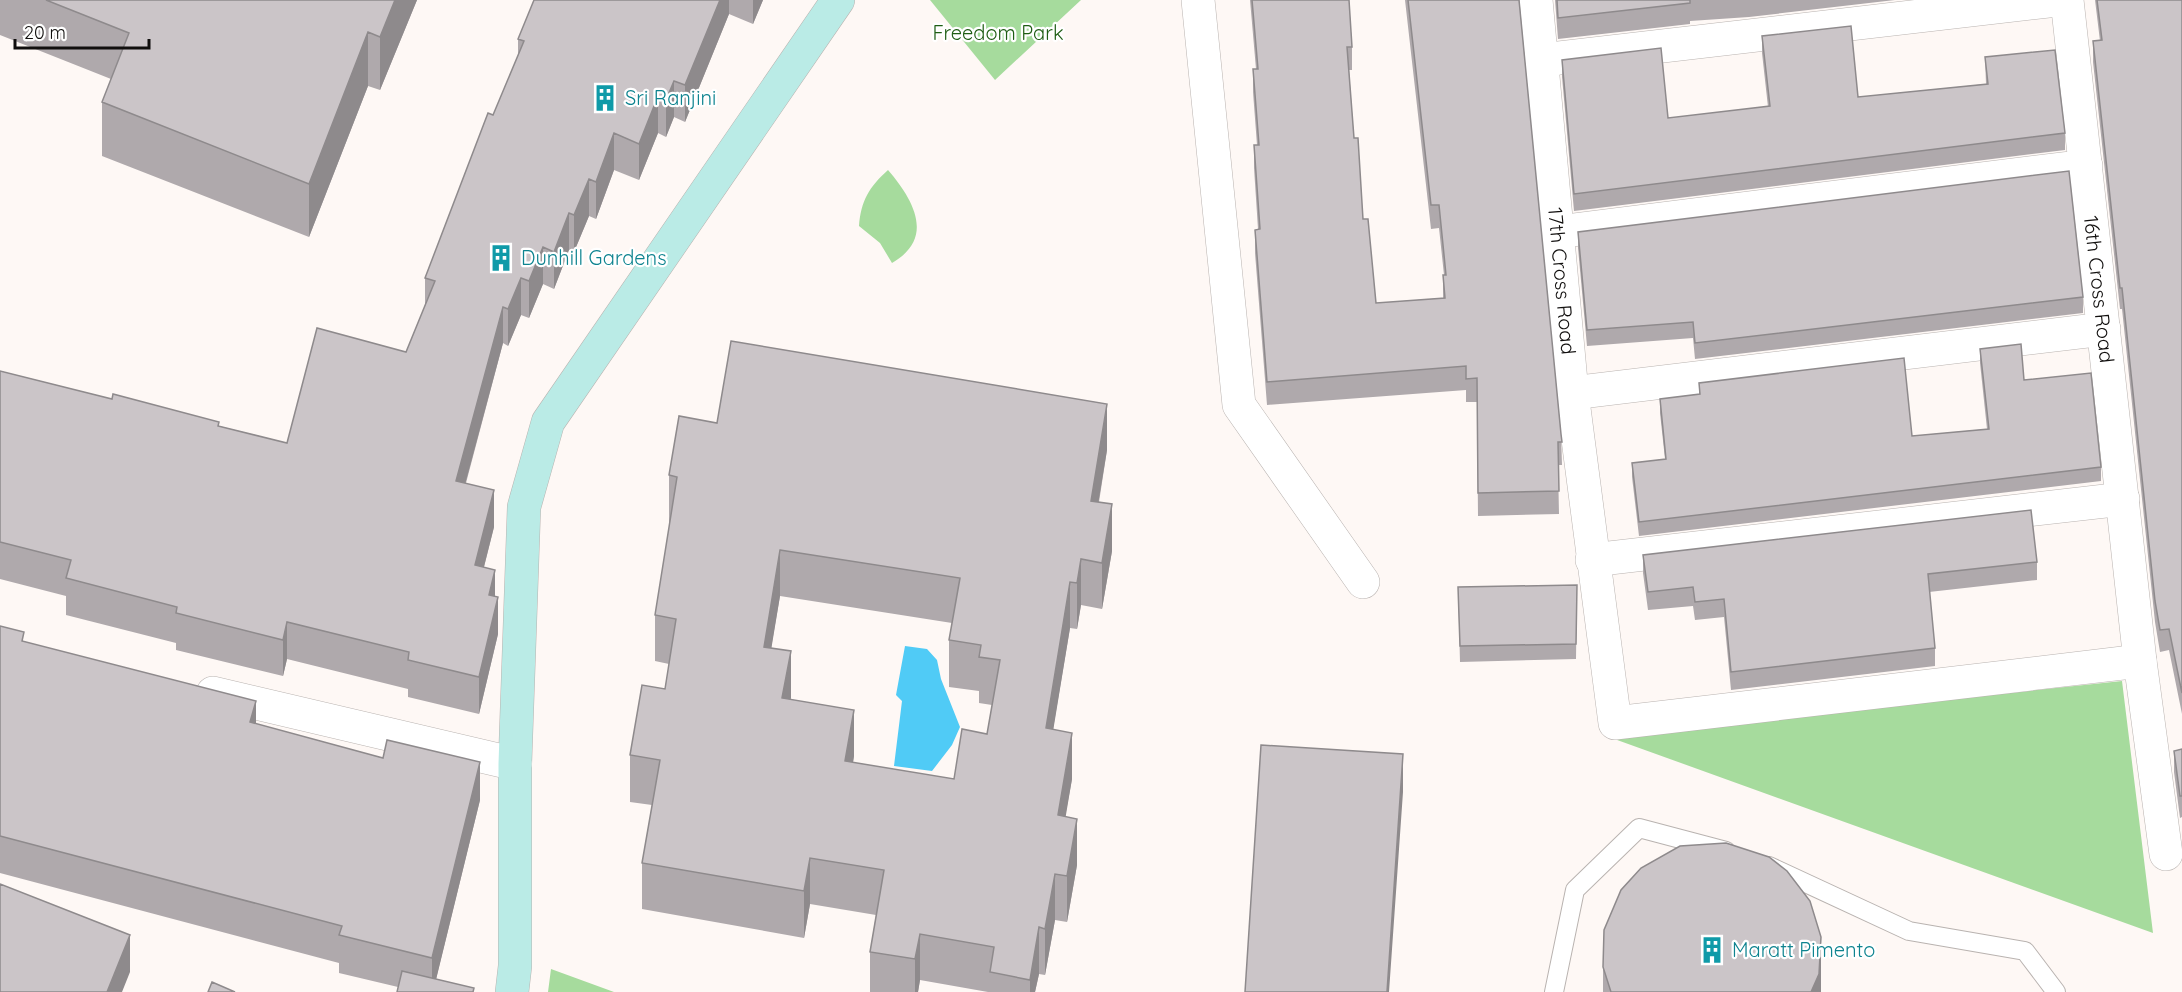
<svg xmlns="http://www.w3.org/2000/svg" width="2182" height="992" font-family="Quicksand,sans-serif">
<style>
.green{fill:#a6db9d}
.water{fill:#50cbf6}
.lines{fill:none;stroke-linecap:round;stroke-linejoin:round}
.lane-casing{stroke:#b9b3b0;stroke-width:20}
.street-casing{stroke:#b9b3b0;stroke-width:34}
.secondary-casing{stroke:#b9b3b0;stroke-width:34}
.lane{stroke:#fff;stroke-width:18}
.street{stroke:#fff;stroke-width:33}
.secondary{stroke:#baebe6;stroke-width:33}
.wall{fill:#afa9ac;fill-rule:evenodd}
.shaded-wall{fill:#8e8a8c}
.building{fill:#cbc5c8;stroke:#8e8a8c;stroke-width:1.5;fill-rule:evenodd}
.labels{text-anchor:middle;stroke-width:4.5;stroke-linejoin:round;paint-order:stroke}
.park-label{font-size:20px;fill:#1e5d13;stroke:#fff}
.culture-label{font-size:20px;fill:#0d838f;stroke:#fff;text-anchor:start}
.street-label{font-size:20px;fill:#110f0e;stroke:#fff}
</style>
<rect width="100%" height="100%" fill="#fef8f5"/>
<path class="green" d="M930 0H1081L995 80Z
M888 170C913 199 936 238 892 263L880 243 859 226C861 201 869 187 888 170Z
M2122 681 2153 933 1606 736Z
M551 969 614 992H548Z"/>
<path class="water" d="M905 646 927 649 937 660 941 679 960 727 952 745 932 771 894 766 902 701 896 695Z"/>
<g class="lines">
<defs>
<path id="lane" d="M1769 866 1909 931 2025 951 2056 992
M1554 992 1575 890 1639 828 1726 851"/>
<g id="street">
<path d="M1198 0 1239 405 1363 582"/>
<path id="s1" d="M1536 0 1572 393 1615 723 2140 661 2166 854"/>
<path id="s2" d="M2067 0 2140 661"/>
<path d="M1542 60 2057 0"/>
<path d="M1557 232 2086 166"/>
<path d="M1572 393 2104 329"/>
<path d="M1592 560 2123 499"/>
<path d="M213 693 515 764"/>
</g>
<path id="secondary" d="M512 992 515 966V764L524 507 548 422 838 0"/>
</defs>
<use href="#lane" class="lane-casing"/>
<use href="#street" class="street-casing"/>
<use href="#secondary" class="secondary-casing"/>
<use href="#lane" class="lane"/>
<use href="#street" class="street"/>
<use href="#secondary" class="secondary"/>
</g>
<path class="wall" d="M0 0H417L380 90 368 86 309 237 102 156V102L111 79 0 35Z
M541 0H763L753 24 729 14 685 122 674 117 666 137 658 133 639 180 614 170 596 219 589 216 574 252 569 250 554 289 543 284 529 318 521 315 508 346 503 343 466 483 494 527 484 567 495 597 498 634 479 714 408 697V689L287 659 283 676 176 650V643L66 615V596L0 579V371L287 443 406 352 425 306V278L518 56V39Z
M1250 0H1349L1352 47V70H1349L1354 138 1363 219 1376 303 1443 298V275H1444L1439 228 1431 229 1405 0H1519L1561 434 1562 465H1558L1559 514 1478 516 1477 402H1466V390L1267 405 1255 253V230L1258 229 1254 168V145H1257L1253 92V69H1256Z
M1555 0H1895L1749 17 1690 21V24L1558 39Z
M2095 0H2182V714L2169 650 2160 652 2155 622 2122 309H2120L2093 62V41H2100Z
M1762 36 1858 97 1986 84 1985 57 2065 133V150L1574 211 1562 77V60L1668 118 1768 107 1762 53Z
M1578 232 2083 297V313L1695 359 1693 338 1587 346 1578 248Z
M1980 349 2024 380 2101 467V481L1639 536 1632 477V463L1665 459 1660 413V399L1699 394V383L1912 436 1987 429 1980 363Z
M717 423 1107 450 1099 502 1112 551 1102 609 1081 605 1077 629 1070 628 1053 729 1072 779 1065 817 1077 865 1067 922 1055 920 1045 975 1039 974 1035 992H988L920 980 918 992H870V952L876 915 810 904 804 938 642 909V863L652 805 630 802V755L665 689 669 664 655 661V615L670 522H669V475ZM780 596 952 623 949 640V687L979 691V703L992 705 987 734 954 779 853 763 854 756 790 699 771 648Z
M1643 555 2037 562V580L1929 592 1935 648V666L1731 690 1724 617 1695 620 1693 606 1648 610 1643 573Z
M1577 585 1576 659 1460 662 1458 587Z
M0 626 24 642 256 724 480 800 436 979 474 992 398 987 339 973V963L0 873Z
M2182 749V817L2180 818 2174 772V751Z
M1821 937V992H1603V967Z"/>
<path class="shaded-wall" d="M395 0H417L380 90V37Z
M720 0H729V14L685 122V85Z
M753 0H763L753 24Z
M368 32V86L309 237V184Z
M674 81V117L666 137V100Z
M658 96V133L639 180V144Z
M614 133V170L596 219V182Z
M589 179V216L574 252V215Z
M569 213V250L554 289V252Z
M543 247V284L529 318V281Z
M521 278V315L508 346V309Z
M503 307V343L456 518V481Z
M1107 404V450L1091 547V501Z
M494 490V527L475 602V565Z
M1112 504V551L1102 609V563Z
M780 550V596L764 693V647Z
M1081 559V605L1077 629V583Z
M495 570V606L489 595Z
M1070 582V628L1046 774V728Z
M498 597V634L479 714V677Z
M287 622V659L283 676V640Z
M791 651V698L782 744V698Z
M256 701V739L250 722Z
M854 710V756L845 808V761Z
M1072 733V779L1058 862V815Z
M1403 754V792L1389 992H1387Z
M480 762V800L433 992H432V958Z
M1077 819V865L1067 922V876Z
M810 858V904L804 938V891Z
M1055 874V920L1045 975V929Z
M1039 927V974L1035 992H1030V980Z
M920 934V980L918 992H915V959Z
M130 935V972L122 992H107Z
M1821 937V992H1811Z"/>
<path class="building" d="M46 0H395L380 37 368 32 309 184 102 102 129 33Z
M534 0H720L685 85 674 81 666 100 658 96 639 144 614 133 596 182 589 179 574 215 569 213 554 252 543 247 529 281 521 278 508 309 503 307 456 481 494 490 475 565 495 570 489 595 498 597 479 677 408 660 409 652 287 622 283 640 176 613 177 607 66 578 71 560 0 542V371L112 399 113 394 219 422 218 426 287 443 317 328 406 352 435 281 425 278 488 113 493 115 524 41 518 39Z
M1252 0H1349L1352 47H1347L1354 138H1358L1363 219H1368L1376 303 1445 298 1443 275H1446L1439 205H1431L1408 0H1519L1561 434 1562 442H1558L1559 491 1478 493 1477 378 1466 379V366L1267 382 1255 230 1260 229 1254 145H1259L1253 69H1258Z
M1557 0H1690V3L1558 18Z
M2097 0H2182V693L2169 629 2160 630 2155 601 2122 288H2120L2093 41 2102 40Z
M1851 26 1858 97 1988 84 1985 57 2055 50 2065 133 1574 194 1562 60 1661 48 1668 118 1770 106 1762 36Z
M2069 171 2083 297 1695 343 1693 322 1587 330 1578 232Z
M731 341 1107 404 1091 501 1112 504 1102 563 1081 559 1077 583 1070 582 1046 728 1072 733 1058 815 1077 819 1067 876 1055 874 1045 929 1039 927 1030 980 990 972 994 947 920 934 915 959 870 952 884 870 810 858 804 891 642 863 660 760 630 755 642 685 665 689 676 619 655 615 677 477 669 475 679 416 717 423ZM780 550 960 578 949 640 981 645 979 657 1000 660 987 734 962 729 954 779 845 761 854 710 782 698 791 651 764 647Z
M2021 344 2024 380 2091 373 2101 467 1639 522 1632 463 1666 459 1660 399 1700 394 1699 383 1904 358 1912 436 1989 429 1980 349Z
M2031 510 2037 562 1928 574 1935 648 1731 672 1724 599 1695 602 1693 587 1648 592 1643 555Z
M1577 585 1576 644 1460 646 1458 587Z
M0 626 24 632 22 641 256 701 250 722 383 758 387 740 480 762 432 958 339 935 342 926 0 836Z
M1261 745 1403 754 1387 992H1245Z
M2182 749V796H2180L2174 751Z
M1726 843 1769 857 1787 871 1810 901 1821 937 1819 974 1811 992H1611L1603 967 1604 930 1621 890 1641 868 1680 846Z
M0 884 130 935 107 992H0Z
M402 971 474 988 473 992H397Z
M212 982 235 992H208Z"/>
<defs>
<symbol id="building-bare" viewBox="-9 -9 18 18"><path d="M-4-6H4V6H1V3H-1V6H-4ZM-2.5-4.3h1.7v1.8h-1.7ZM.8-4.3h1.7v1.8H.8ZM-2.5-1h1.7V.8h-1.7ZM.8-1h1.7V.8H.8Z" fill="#0f9aa8" stroke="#fff" stroke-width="2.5" paint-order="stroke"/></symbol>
</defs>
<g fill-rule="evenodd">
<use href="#building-bare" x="586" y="79" width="38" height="38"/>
<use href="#building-bare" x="482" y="239" width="38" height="38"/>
<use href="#building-bare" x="1693" y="931" width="38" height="38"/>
</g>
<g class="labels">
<g class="park-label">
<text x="998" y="40">Freedom Park</text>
</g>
<g class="culture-label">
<text x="625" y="105">Sri Ranjini</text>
<text x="521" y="265">Dunhill Gardens</text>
<text x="1732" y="957">Maratt Pimento</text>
</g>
<g class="street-label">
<text dy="7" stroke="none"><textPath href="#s1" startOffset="282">17th Cross Road</textPath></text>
<text dy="7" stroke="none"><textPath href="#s2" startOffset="291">16th Cross Road</textPath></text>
</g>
</g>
<path d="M15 39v9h134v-9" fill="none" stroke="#110f0e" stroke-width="3"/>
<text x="24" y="39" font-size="18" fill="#110f0e" stroke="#ffffff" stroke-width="4.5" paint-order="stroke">20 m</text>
</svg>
